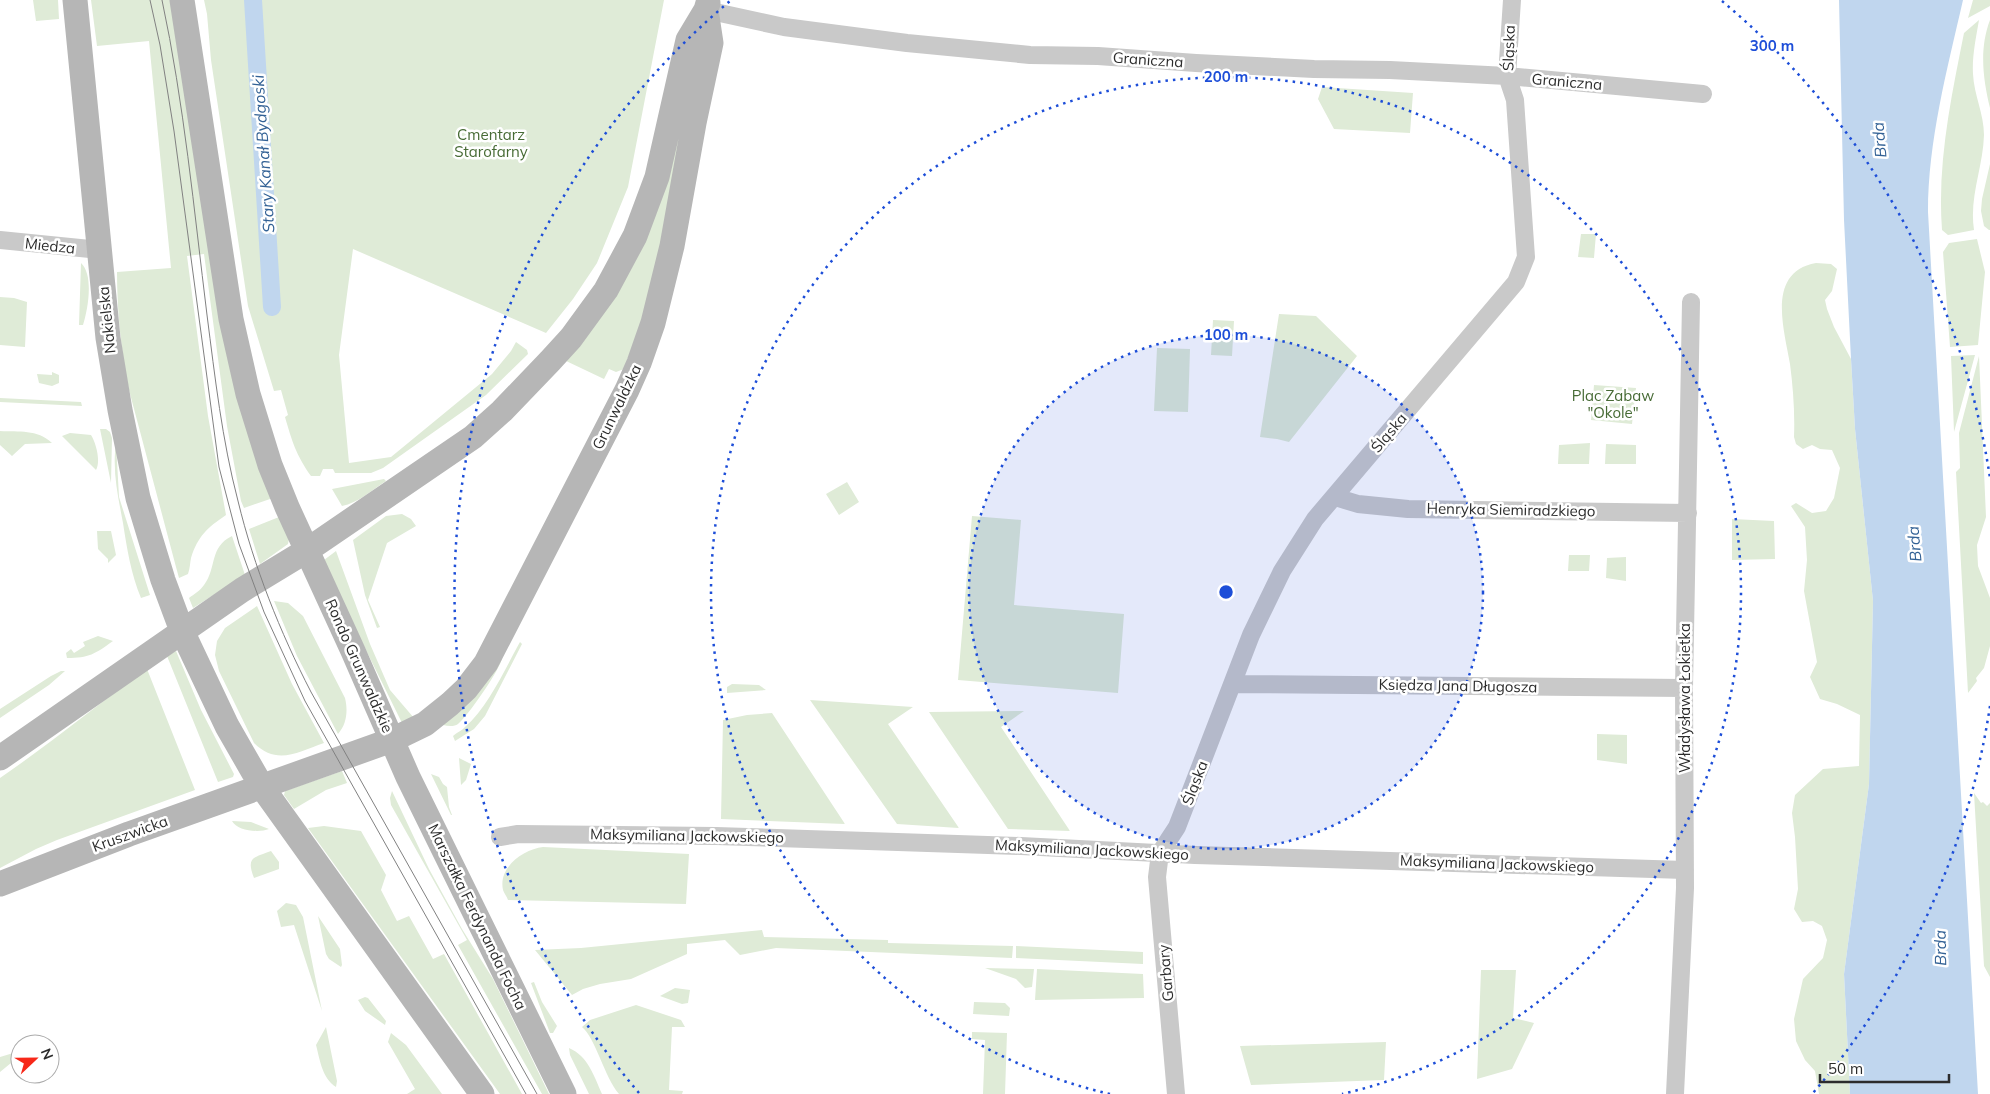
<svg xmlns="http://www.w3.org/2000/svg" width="1990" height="1094" font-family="Mulish,sans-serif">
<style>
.green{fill:#dfebd7}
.water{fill:#c0d6ee}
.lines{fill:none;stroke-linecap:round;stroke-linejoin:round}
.canal{stroke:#c0d6ee;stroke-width:18}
.street{stroke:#c9c9c9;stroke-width:18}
.secondary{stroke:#b6b6b6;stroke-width:25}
.tram{stroke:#818181;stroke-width:1}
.ring{fill:none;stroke:#1d4ed8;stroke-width:2.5;stroke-dasharray:2.5 5}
.labels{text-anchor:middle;stroke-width:5;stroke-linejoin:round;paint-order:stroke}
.street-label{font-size:15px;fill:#2c2c2c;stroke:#fff}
.park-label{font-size:15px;fill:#476b35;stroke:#fff}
.water-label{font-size:16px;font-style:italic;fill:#326195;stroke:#fff}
.centre{fill:#1d4ed8;stroke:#fff;stroke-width:2.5}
.ring-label{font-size:15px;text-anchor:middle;font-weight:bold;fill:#1d4ed8;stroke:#fff;stroke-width:5;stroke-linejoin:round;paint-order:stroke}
</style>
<rect width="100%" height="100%" fill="#fff"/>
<path class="green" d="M33 0H58L59 19 36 21Z
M91 0H172L273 498 244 508 241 501 227 426 204 254 187 256 208 416 226 515C207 528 198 536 191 558 190 563 190 568 188 574L179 578 176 567 129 390C121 351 117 312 117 272L171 268 149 41 97 46Z
M204 0H664L628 187 597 263 573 299 546 333 353 249 339 355 349 463 391 457 492 374 511 351 516 342 527 350 528 354 486 395 383 468 371 473H335L333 469H323L320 476H311C296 455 292 441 285 417L288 415 281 390 274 391 248 306 211 60 207 14Z
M1973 0H1990V6L1968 18Z
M1979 20C1976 38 1972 56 1973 74 1974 95 1984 114 1984 135 1983 168 1969 197 1974 230L1948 235 1942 230C1937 164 1951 98 1964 33Z
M1990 20V108C1983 79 1979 49 1990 20Z
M691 67 655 283 624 369 616 372 609 369 604 379 564 360 583 337Z
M1322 87 1413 93 1410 133 1334 129 1318 99Z
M1990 164V230H1989L1984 226 1981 211 1982 199Z
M1581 234H1596L1594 258 1578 257Z
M1977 239 1985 272 1978 345 1950 347 1943 252 1949 243Z
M81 263C94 275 88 309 83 325H79Z
M1816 263 1831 264 1837 269 1832 291 1825 300 1827 309 1834 327 1851 359 1855 429 1873 601 1869 784 1844 974 1850 1094H1819L1815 1071 1805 1060 1796 1041 1794 1019 1803 979 1823 958 1827 940 1822 926 1813 921 1802 922 1794 909 1798 889 1795 837 1792 813 1795 795 1823 769 1859 766 1860 715 1837 704 1820 699 1810 677 1817 662 1804 591 1807 560 1805 527 1791 506 1796 503 1812 513 1826 511 1834 498 1840 468 1832 450 1820 449 1812 445 1803 449 1796 444 1794 437C1795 413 1793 387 1790 364 1784 329 1766 272 1816 263Z
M0 297 14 298 27 302 25 347 0 345Z
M1279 314 1316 316 1357 356 1289 442 1277 439 1260 437Z
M1213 320 1234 321 1232 356 1211 355Z
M1157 348 1190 349 1188 412 1154 411Z
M1975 355 1954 432 1951 356Z
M1979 356 1986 517 1977 545 1978 566 1990 598V646L1984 668 1976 678 1977 681 1968 693 1956 472 1960 468 1959 433Z
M52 372 59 375V383L52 386 39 383 37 374 52 375Z
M1594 385 1636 388 1632 424 1591 420Z
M0 398 81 402 82 406 0 402Z
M100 429H106L110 432 112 438 111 483Z
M0 431C19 432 37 429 52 443L25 444 12 456 0 445Z
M70 433 91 435C96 443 101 461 96 470L62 436Z
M116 443 119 497 150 595 141 598C131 574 127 549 123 523 118 496 112 471 116 443Z
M1590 443 1589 464H1558L1559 445Z
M1606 444 1636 445V464H1605Z
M384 479 386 481C372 490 358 503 342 506L332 489Z
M847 482 859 502 839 515 826 494Z
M402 514 411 519 416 526 387 543 368 600 380 627 377 628 365 595 353 540 386 516Z
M972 516 1021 520 1014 605 1124 614 1118 693 958 680Z
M279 517 289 539 288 544 260 564 249 529Z
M1732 519 1774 521 1775 559 1732 560Z
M97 531H111L116 555 108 563V559L98 549Z
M232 536 245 575 193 608 189 598C194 594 200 591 204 585 217 568 209 547 232 536Z
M336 551 370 644 390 690 414 718 402 723 324 565V560Z
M1569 555H1590L1589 571H1568Z
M1626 557V581L1606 578 1607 558Z
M274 601 288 603 303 616 345 698C348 710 347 724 338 734L297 656Z
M257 606 292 684 324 743C298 752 277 766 254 743L219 671 215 655 217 641 225 628Z
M98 636 113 641C95 654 89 658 67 658L66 653 71 649 74 653 85 646 83 642Z
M520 642 522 644 485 716 474 729 455 741 453 736C457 732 462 731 465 727 488 707 505 669 520 642Z
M176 651 201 710 234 774 233 777 218 782 167 656Z
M502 658C501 668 468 716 458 724 454 727 448 726 443 725Z
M147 669 195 790 57 840 36 849 0 868V778C51 743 97 705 147 669Z
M61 671H65L49 685 0 718V709L51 676Z
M732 684 759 685 766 690 727 693V687Z
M810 700 913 707 888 724 959 828 897 824Z
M1024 711 1001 727 1070 831 1008 829 929 712Z
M772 713 845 824 721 819 723 720 747 715Z
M1597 734 1627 735V764L1597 760Z
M459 758 471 764 466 780 461 785Z
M342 771 347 783 326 790 294 809 284 795 285 791Z
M431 774 439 777 443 784 447 787 449 807 452 815H451Z
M392 791 429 869 462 929 493 979 549 1094H542L458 945 467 940 391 805 390 798Z
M1974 793 1981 803 1983 802 1987 806 1990 803V977L1984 966Z
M232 821 251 822 269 829C259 833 237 831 232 821Z
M324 826 361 831 386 875 381 890 397 921 409 916 433 959 444 954 522 1094H500L308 828Z
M543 847 689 854 686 904 508 900C507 897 504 893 503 890 498 867 524 849 543 847Z
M271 851 279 862V869L254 878C246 857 253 858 271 851Z
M286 903 296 905 303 917 322 1011 294 925 281 927 277 911Z
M318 916 340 949 342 965 341 967 329 959 326 954Z
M762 930 764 937 888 940V943L1013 946 1012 958 776 948 740 955 725 940 687 944V954L631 979 600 984 583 989 572 995 535 950 581 948Z
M1016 946 1143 952V964L1016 958Z
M985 968 1034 969 1032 987 1025 988 1016 979Z
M1037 969 1143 974 1144 998 1035 1000Z
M1481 970H1516L1513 1018 1534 1023 1512 1069 1477 1079Z
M534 982 542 1002 557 1026 553 1033H550L531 983Z
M675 988 690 990 688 1003 682 1004 660 996Z
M365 997 368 998 386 1021 385 1025 365 1011 358 1000Z
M974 1002 1005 1003 1010 1008 1009 1016 973 1014Z
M636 1005 681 1020 685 1027H672L669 1090 683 1091 682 1094H619C604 1076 596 1039 582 1027L590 1020Z
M326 1027 337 1081 336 1087C322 1078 320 1060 316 1045Z
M972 1032 1007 1033 1005 1094H983L985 1040 972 1039Z
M391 1033 406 1045 442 1094H407L415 1089 388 1042Z
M1386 1042 1384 1080 1251 1085 1240 1046Z
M569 1048C588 1056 594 1076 602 1094H589L570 1055Z
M20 1051V1064L11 1063 0 1072V1057Z"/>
<path class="water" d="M1839 0H1963C1947 70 1928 141 1928 212L1978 1094H1850L1844 974 1869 784 1873 601 1855 429 1851 359 1844 220Z"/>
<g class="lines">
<path class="canal" d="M253 0 272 307"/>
<path class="street" d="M706 10 784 27 907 43 1030 55 1098 56 1196 63 1314 69 1390 70 1507 76 1703 94
M0 240 100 250
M1335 497 1358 504 1408 509 1688 513
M1232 684 1684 688
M500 837 518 834 716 836 1021 846 1195 855 1685 870
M1176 1094 1157 877 1160 853 1177 827 1251 635 1282 571 1315 519 1516 282 1526 257 1515 100 1507 76 1512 0
M1675 1094 1685 888 1684 688 1691 302"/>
<path class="secondary" d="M75 0 108 338 120 410 138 498 163 580 182 631 227 726 262 787 482 1094
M182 0 231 319 248 394 270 465 287 507 353 651 408 777 564 1094
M0 758 242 590 306 551 473 437 502 411 550 361 571 338 606 290 635 236 657 177 688 40 706 10 708 3
M0 884 129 834 392 740 425 724 450 704 466 689 486 663 627 390 639 363 653 323 672 246 694 123 711 43 706 10"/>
<path class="tram" d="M150 0 160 45 174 131 219 467 239 544 264 612 305 701 526 1094
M162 0C184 103 194 210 207 315 215 377 222 440 238 501 254 567 280 632 311 692L537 1094"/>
</g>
<circle cx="1226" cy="592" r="257" fill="#1d4ed8" fill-opacity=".12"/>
<g class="ring">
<circle cx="1226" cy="592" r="257"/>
<path d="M1110 1094A515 515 0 1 1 1342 1094"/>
<path d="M1990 706A772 772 0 0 1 1813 1093M639 1093A772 772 0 0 1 730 1M1722 1A772 772 0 0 1 1990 478"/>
</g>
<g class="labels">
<g class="street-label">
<text transform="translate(1509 48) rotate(-88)" y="5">Śląska</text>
<text transform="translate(1148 60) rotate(4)" y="5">Graniczna</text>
<text transform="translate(1567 82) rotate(5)" y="5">Graniczna</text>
<text transform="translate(50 246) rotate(6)" y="5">Miedza</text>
<text transform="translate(107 320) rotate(-96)" y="5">Nakielska</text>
<text transform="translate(617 407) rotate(-64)" y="5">Grunwaldzka</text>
<text transform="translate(1389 433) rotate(-50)" y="5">Śląska</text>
<text transform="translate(1511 510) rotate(1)" y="5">Henryka Siemiradzkiego</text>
<text transform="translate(359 666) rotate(66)" y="5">Rondo Grunwaldzkie</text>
<text transform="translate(1458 686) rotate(1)" y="5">Księdza Jana Długosza</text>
<text transform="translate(1685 698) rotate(-90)" y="5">Władysława Łokietka</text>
<text transform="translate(1195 783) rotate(-69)" y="5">Śląska</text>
<text transform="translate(130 834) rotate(-20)" y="5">Kruszwicka</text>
<text transform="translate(687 836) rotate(1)" y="5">Maksymiliana Jackowskiego</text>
<text transform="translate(1092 850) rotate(3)" y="5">Maksymiliana Jackowskiego</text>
<text transform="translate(1497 864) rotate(2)" y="5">Maksymiliana Jackowskiego</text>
<text transform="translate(477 917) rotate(64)" y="5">Marszałka Ferdynanda Focha</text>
<text transform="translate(1166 973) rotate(-95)" y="5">Garbary</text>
</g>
<g class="park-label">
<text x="491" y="140">Cmentarz<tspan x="491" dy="17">Starofarny</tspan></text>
<text x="1613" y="401">Plac Zabaw<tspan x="1613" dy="17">"Okole"</tspan></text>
</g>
<g class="water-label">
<text transform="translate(1879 140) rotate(-95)" y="6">Brda</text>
<text transform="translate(263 154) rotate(-94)" y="6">Stary Kanał Bydgoski</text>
<text transform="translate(1914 544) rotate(-95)" y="6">Brda</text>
<text transform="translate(1940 948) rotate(-91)" y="6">Brda</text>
</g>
</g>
<circle cx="1226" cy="592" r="8" class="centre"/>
<g class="ring-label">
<text x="1772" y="51">300 m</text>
<text x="1226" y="82">200 m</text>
<text x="1226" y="340">100 m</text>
</g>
<g transform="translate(35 1059) rotate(68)"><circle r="24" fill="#ffffff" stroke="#ababab"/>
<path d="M0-4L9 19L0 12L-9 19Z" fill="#f72819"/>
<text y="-8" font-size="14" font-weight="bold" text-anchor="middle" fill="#2c2c2c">N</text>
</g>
<path d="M1820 1074v8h129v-8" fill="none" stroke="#2c2c2c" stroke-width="2.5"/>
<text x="1828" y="1074" font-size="15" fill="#2c2c2c" stroke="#ffffff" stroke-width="4" paint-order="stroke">50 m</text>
</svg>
